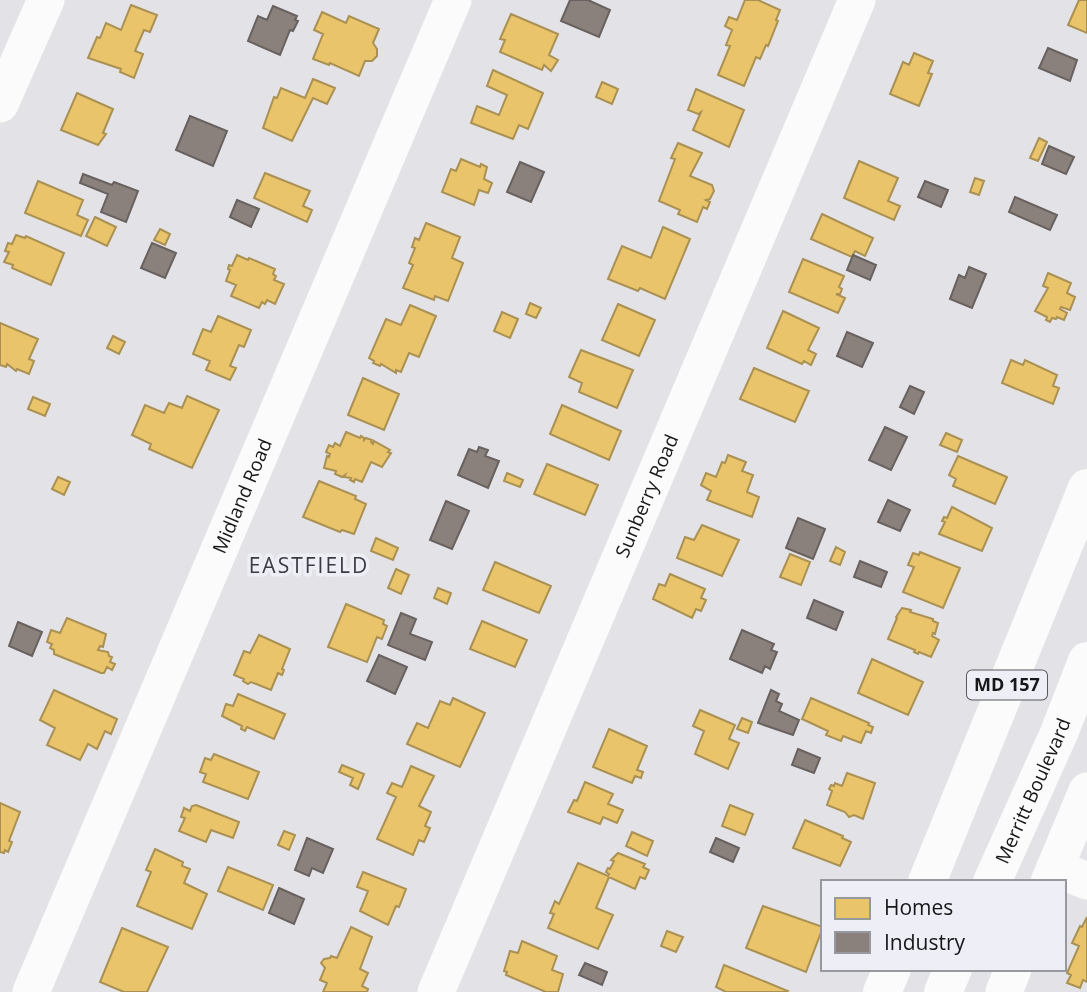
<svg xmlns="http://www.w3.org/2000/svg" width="1087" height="992" font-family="'Open Sans',sans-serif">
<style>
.homes{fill:#e9c46a;stroke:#aa9052;stroke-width:2}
.industry{fill:#8a817c;stroke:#68615f;stroke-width:2}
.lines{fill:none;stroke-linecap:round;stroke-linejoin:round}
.minor{stroke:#fbfbfb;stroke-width:37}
.major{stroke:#fbfbfb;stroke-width:38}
.labels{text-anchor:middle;stroke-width:7;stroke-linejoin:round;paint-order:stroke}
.shield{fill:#eeeef7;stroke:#58585c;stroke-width:2}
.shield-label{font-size:18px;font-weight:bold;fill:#17171a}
.street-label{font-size:19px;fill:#17171a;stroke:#eeeef7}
.neighbourhood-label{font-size:21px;letter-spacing:2px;fill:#3b3b42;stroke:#eeeef7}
</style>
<rect width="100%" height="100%" fill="#e3e3e7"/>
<path class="homes" d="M745 0H758L780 10 776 20 778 21 768 46 766 45 760 59 756 57 744 86 718 75 730 46 726 45 732 30 725 26 729 17 737 20Z
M1079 0H1087V33L1068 25Z
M131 5 157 15 150 32 144 30 135 51 143 54 134 78 120 72 121 69 88 58 97 37 100 38 106 23 121 30Z
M322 12 346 23 349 16 379 29 373 43 377 49V56L372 61H365L359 76 330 63 329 65 313 59 323 34 314 30Z
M511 14 558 34 549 55 558 60 551 71 544 65 542 70 500 52 505 40 500 39Z
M914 53 933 61 928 73 932 74 919 106 890 94 903 62 909 65Z
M493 70 543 93 528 129 519 125 513 139 471 123 477 106 499 115 507 95 487 86Z
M313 79 335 88 327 104 313 98 292 141 263 128 274 97 277 98 281 88 305 98Z
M602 82 618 89 612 104 596 97Z
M696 89 744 110 729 147 693 130 701 112 698 114 688 110Z
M77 93 113 109 103 133 106 134 98 145 61 130Z
M1039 138 1047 142 1038 161 1030 158Z
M678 143 702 153 690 176 712 185 714 191 710 199 706 200 710 202 707 209 703 207 697 222 678 214 680 210 659 201 675 159 671 158Z
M461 159 480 167 481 164 487 167 484 179 492 183 488 193 479 190 474 205 442 192 451 169 456 171Z
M859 161 898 178 888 201 900 206 894 220 844 198Z
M265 173 310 191 303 206 312 210 307 222 254 198Z
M975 178 984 181 979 195 970 192Z
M38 181 83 200 77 215 88 220 81 236 25 213Z
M822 214 873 238 865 256 855 251 852 257 811 239Z
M95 217 116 227 107 246 86 236Z
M426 223 460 237 452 258 463 263 448 301 435 296 434 300 403 288 413 265 409 263 415 248 412 247 415 238 419 240Z
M663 227 690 239 665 299 640 288 638 291 608 279 622 246 651 258Z
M160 229 170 234 165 245 154 240Z
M16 235 25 238 26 236 64 253 51 285 12 268 13 265 4 262 9 252 5 251 8 243 12 244Z
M237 255 248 260 249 258 275 269 273 274 276 276 274 280 284 284 275 304 267 300 265 304 262 302 259 308 231 296 236 285 226 281 230 270 228 269 229 265 232 266Z
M803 259 844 276 839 287 842 289 840 294H836L845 298 838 313 789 292Z
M1048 273 1071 283 1067 293 1075 297 1070 310 1061 307 1060 309 1067 313 1064 320 1057 317 1056 319 1052 318 1050 322 1046 320 1047 317 1035 311 1048 288 1043 286Z
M530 303 541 308 536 318 526 314Z
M618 304 655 320 639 356 602 340Z
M410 305 436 316 419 357 409 353 401 372 396 370V373L381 364 380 366 373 363 374 361 369 358 386 319 401 325Z
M783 311 819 328 808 350 816 354 811 365 804 361 802 364 767 348Z
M502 312 518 319 510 338 494 331Z
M218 316 251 330 244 347 239 345 230 366 236 368 230 380 206 370 210 361 193 354 203 329 211 332Z
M0 323 38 339 29 359 34 361 29 374 17 369 16 371 7 364 6 367 0 365Z
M113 336 125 342 119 354 107 348Z
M581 350 633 370 617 408 579 392 582 383 569 377Z
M1011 360 1023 365 1025 360 1057 375 1053 386 1059 388 1053 404 1002 383Z
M754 368 809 391 795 422 740 399Z
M363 378 399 394 384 430 348 415Z
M187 396 219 410 192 468 149 449 151 444 132 435 145 405 164 413 169 403 182 408Z
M33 397 50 404 45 416 28 409Z
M562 405 621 431 609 460 550 434Z
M346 432 360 438 361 436 364 438V440L366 438 372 440 371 442 373 444 374 441 390 450 388 452 391 453 382 467 371 462 362 482 355 479 354 482 350 480 351 478 344 477 345 475 342 477 335 474 336 471 324 468 327 456 329 457 330 454 326 452 329 445 333 447 335 443 340 446Z
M946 433 962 440 957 452 940 445Z
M728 455 746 462 742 471 753 475 747 492 759 497 752 517 707 500 711 491 701 485 706 473 716 477 722 462 725 463Z
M958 456 1007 477 995 504 953 486 956 479 949 475Z
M547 464 598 485 585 515 534 494Z
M507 473 523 480 520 487 504 481Z
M58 477 70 482 64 495 52 489Z
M319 481 356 496 355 499 366 504 354 534 342 530 340 532 303 517Z
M952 507 992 528 982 551 939 534 945 522 942 521 944 517 947 518Z
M702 525 739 540 722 576 677 558 685 537 694 540Z
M376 538 398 548 393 560 371 551Z
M836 547 845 552 840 565 830 561Z
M920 552 960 568 943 608 903 592 914 567 908 565 913 553 919 555Z
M790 554 810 562 801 585 780 577Z
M495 562 551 586 539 613 483 590Z
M396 569 409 575 401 594 388 588Z
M670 574 705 589 701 598 706 600 701 611 696 609 692 618 653 599 659 584 665 586Z
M438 588 451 593 447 604 434 598Z
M346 604 384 620 383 624 387 626 382 639 377 637 367 662 328 647Z
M902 608 911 610 910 612 933 619V621L938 623 935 634 933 633 932 636 939 640 931 657 919 652 918 654 914 652 915 650 888 639 897 618 896 617Z
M67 618 106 634 103 647 100 646 98 650 108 652 109 656 112 657 110 662 115 664 112 670 107 667 104 673H101L54 654V650L50 648 52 644 47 642 51 630 60 633Z
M482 621 527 640 515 667 470 649Z
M259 635 290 649 282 669 284 670 282 675 278 673 271 690 251 682 248 684 243 681 244 679 234 675 244 651 250 653Z
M872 659 923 682 908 715 858 693Z
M54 690 117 719 111 734 105 731 97 749 88 744 80 760 47 745 55 728 40 720Z
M238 694 285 714 274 739 247 727 245 731 241 729 242 726 222 716 226 704 233 706Z
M453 698 485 713 460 767 407 744 417 723 428 728 440 701 450 705Z
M811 698 869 723 868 725 873 727 871 733 866 731 861 743 843 736 841 741 826 735 828 731 802 719Z
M700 710 735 725 729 739 739 743 728 769 695 754 704 731 693 726Z
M742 718 752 722 748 733 737 729Z
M609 729 647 746 637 770 643 772 641 778 635 776 632 783 593 767Z
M214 754 259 772 248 799 203 782 206 774 200 772 205 758 211 760Z
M342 765 364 774 358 789 350 785 353 778 339 772Z
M411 766 434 776 419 806 431 812 425 826 430 828 424 842 419 840 413 855 377 839 396 797 387 793 392 783 402 787Z
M847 773 875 783 863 819 854 815 849 817 845 812 827 805 832 791 829 789 831 785 834 786 835 783 842 786Z
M585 782 613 794 608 804 623 810 617 823 603 817 600 824 568 812 574 800 577 801Z
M0 803 20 812 9 841 12 842 8 852 5 850 4 853 0 852Z
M196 805 239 822 233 838 211 830 206 842 179 831 185 818 181 817 184 808 190 811 192 806Z
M730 805 753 814 745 835 722 826Z
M805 820 843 836 842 838 851 842 840 866 793 848Z
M284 831 295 835 289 850 278 845Z
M632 832 653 841 647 856 626 846Z
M155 849 183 862 182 866 190 869 184 883 207 894 192 929 137 906 151 872 146 870Z
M618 853 645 864 643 867 649 870 645 879 640 877 635 889 609 877 596 908 613 915 598 949 548 928 554 914 550 913 555 901 559 904 578 863 608 876 609 874 606 872 608 868 610 869 614 861 611 860Z
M228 867 273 885 263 910 218 891Z
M363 872 406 889 399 907 396 906 388 925 360 911 368 891 357 887Z
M763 906 823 927 806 972 746 948Z
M1087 917V982L1083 980 1080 988 1067 983 1071 975 1067 973 1079 946 1072 943 1080 926 1082 927Z
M351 927 372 937 360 969 368 973 362 986 368 989 367 992H323L327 983 320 980 325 968 321 963 324 959 330 958 331 956 337 958Z
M122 928 168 947 147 992H124L100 982Z
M667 931 683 937 676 952 661 946Z
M522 941 557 956 552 970 563 974 558 992H546L506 975 507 972 504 971 510 951 518 953Z
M724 965 788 991 787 992H726L716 987Z"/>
<path class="industry" d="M570 0H588L610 10 599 37 561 21Z
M273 6 297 16 295 20 298 21 293 31 290 30 280 55 248 41 258 16 267 20Z
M1048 48 1077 60 1070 81 1039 68Z
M190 116 227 131 213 166 176 150Z
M1049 146 1074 157 1066 174 1042 164Z
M520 162 544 172 531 202 507 192Z
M83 174 112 185 114 182 138 191 126 222 101 212 108 194 80 183Z
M925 181 948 190 941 207 918 197Z
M1015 197 1057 215 1050 230 1009 212Z
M237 200 259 209 251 227 230 217Z
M152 243 176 253 165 278 141 268Z
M853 255 876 265 870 280 847 270Z
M969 267 986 274 972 308 950 299 959 275 965 278Z
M847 332 873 343 862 367 837 356Z
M910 386 924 392 914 414 900 407Z
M885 427 907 437 891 470 869 460Z
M479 447 488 450 485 456 499 461 488 488 458 475 469 449 477 452Z
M888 500 910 510 900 531 878 522Z
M446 501 469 511 452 549 430 540Z
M798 518 825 529 813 559 786 548Z
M860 561 887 572 881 587 854 577Z
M814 600 843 612 836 630 807 618Z
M401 613 416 619 410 634 432 642 425 660 388 645Z
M18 622 42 632 32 656 9 646Z
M742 630 774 644 771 650 777 652 770 669 765 666 762 673 730 659Z
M379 655 407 667 395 694 367 681Z
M771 690 779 694 776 701 782 704 779 711 799 720 793 735 758 723Z
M798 749 820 758 814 773 792 765Z
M307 838 333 849 323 873 312 868 309 876 295 870Z
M716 838 739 848 733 862 710 852Z
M279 888 304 899 294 924 269 913Z
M585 963 607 972 602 985 579 975Z"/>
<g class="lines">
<g class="minor">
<path d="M0 104 46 0"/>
<path d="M1055 868 1087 881"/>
<path d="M1049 882 1087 791"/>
<path id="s1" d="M31 992 453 0"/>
<path id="s2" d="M436 992 857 0"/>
<path d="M1004 992 1013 969"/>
</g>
<g class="major">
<path d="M927 882 1087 488"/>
<path id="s3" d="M992 882 1059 733 1087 661"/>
<path d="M882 992 892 969"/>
<path d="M943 992 953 969"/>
</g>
</g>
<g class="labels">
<rect class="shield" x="967" y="670.5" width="80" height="29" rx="5"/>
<g class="shield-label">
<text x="1007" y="691">MD 157</text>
</g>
<g class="street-label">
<text dy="7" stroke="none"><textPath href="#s1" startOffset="539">Midland Road</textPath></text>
<text dy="7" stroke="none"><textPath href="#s2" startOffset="539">Sunberry Road</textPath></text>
<text dy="7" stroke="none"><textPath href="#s3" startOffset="100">Merritt Boulevard</textPath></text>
</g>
<g class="neighbourhood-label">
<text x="309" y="573">EASTFIELD</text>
</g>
</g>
<rect x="821" y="880" width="245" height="91" fill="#eeeef7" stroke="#98989f" stroke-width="2"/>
<rect x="835" y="898" width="35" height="21" fill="#e9c46a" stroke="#98989f" stroke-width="2"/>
<text x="884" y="915" font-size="21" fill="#17171a">Homes</text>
<rect x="835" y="932" width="35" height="21" fill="#8a817c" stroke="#98989f" stroke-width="2"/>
<text x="884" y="950" font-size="21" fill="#17171a">Industry</text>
</svg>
